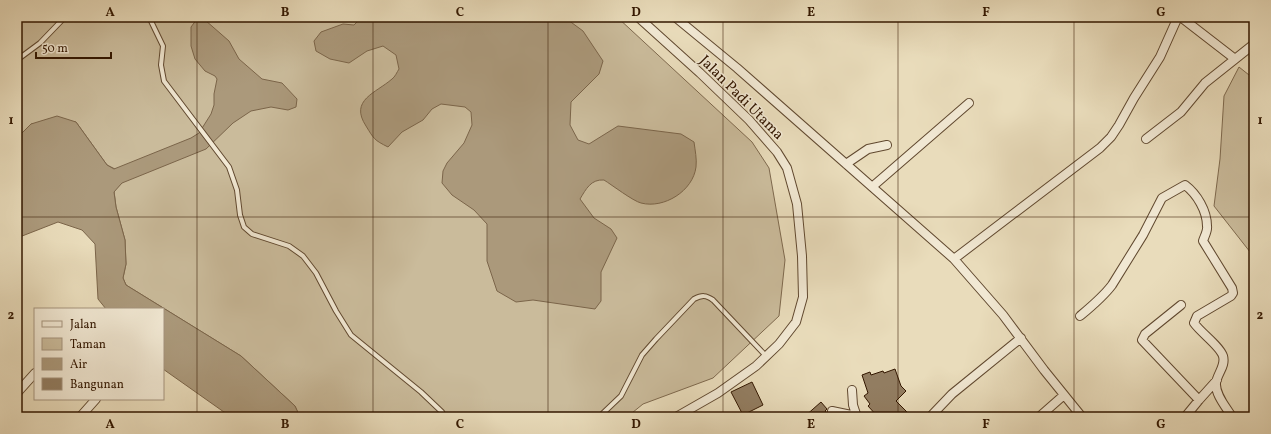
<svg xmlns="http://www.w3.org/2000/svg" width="1271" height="434" font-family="Vollkorn,serif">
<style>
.green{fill:#cabb9b;stroke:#7e694e}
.water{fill:#ab997b;stroke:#7b654a}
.building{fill:#927d61;stroke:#331700}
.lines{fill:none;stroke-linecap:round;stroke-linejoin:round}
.service-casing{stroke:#60482f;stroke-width:6}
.minor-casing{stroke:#60482f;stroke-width:10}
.service{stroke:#f1e8d3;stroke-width:4}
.minor{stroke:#f1e8d3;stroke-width:8}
.grid{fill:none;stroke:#331700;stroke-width:1;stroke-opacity:0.55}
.labels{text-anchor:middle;stroke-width:3;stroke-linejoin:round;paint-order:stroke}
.street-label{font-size:15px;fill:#331700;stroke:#f1e8d3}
.neatline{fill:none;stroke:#331700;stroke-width:1.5}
.grid-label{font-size:13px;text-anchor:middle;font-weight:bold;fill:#331700}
</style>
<rect width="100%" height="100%" fill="#e9dcbb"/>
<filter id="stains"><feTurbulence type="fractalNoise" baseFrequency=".005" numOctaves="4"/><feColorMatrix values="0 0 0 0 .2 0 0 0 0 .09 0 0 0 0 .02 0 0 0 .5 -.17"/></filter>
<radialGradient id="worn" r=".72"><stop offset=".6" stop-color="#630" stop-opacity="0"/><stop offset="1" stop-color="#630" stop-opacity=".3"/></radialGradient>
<path class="green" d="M17 17H617L752 142 769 168 785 260 779 316 713 378 643 404 627 417H300L295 406 241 356 126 285 123 278 126 264 125 240 116 207 114 191 122 183 115 169 107 165 76 122 31 124 17 138Z
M1239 67 1254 79V257L1214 206 1220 159 1224 96Z"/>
<path class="water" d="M362 17H564L583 31 603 61 599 74 571 102 570 125 578 140 589 144 618 126 681 134 694 142C695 150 697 159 696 167 693 191 664 209 641 203 633 201 612 185 604 180 591 179 586 189 580 199L594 218 611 229 617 238 601 272V301L595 309 533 300 516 302 497 291 487 261V224L474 210 452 195 442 183 443 171 447 163 464 143 472 125 471 112 465 107 441 104 432 109 423 120 402 132 388 147C374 140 374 139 366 126 349 100 376 93 392 79 395 77 397 72 399 69L396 55 383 46 367 51 349 63 330 59 316 51 314 41 321 32 343 24 354 25Z
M197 19 205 20 229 41 239 59 262 79 282 83 297 99 296 107 288 110 271 107 251 111 233 123 206 149 122 183 114 192 116 207 125 240 126 264 123 278 126 285 241 356 295 406 300 417H231L163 369V309H106L98 299 95 244 82 230 58 222 17 238V138L31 124 57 116 76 122 107 165 114 169 191 138 199 133 211 114 214 105V94L217 79 215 76 205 71 195 59 191 46V27Z"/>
<path class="building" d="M895 369 901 386 906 391 896 401 912 417H878L868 406 870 404 864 396 868 393 862 375 870 372 871 375 883 371 884 373Z
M752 382 763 405 743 415 731 392Z
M821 402 827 409 825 411 830 417H804Z"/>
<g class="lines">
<defs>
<path id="service" d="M149 17 163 46 161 65 164 81 229 167 237 190 240 215 244 227 252 234 289 246 303 256 316 273 336 311 351 335 421 392 442 412 445 417
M17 60 40 43 65 17
M599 417 621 396 642 355 656 339 694 299C702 295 706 295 713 300L766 356"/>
<path id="minor" d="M638 17 700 73 749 120 777 152 787 168 797 204 802 256 803 297 796 322 779 344 756 366 718 393 676 417
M675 17 737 68 954 259 1003 315 1044 370 1082 417
M1146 139 1181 112 1205 83 1254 44
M846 164 868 149 887 145
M872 187 969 103
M954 259 1100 148 1111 137 1119 125 1134 98 1160 57 1177 19 1180 17 1182 18 1235 59
M1181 305 1145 334 1142 340 1199 400 1185 417
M1080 316C1092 306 1103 297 1112 285L1143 235 1162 198 1185 185C1197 194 1207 211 1207 226 1208 231 1204 237 1203 241L1232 288 1233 293 1231 296 1197 316 1194 323C1201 333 1220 346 1223 356 1226 366 1217 374 1216 383 1215 395 1227 408 1232 417
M852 390 853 405 857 417
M17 393 35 373
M1199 400 1217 380
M832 411 856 416
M80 417 96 399
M930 417 952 394 1021 338
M1039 417 1064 395"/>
</defs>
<use href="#service" class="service-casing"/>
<use href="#minor" class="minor-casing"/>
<use href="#service" class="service"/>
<use href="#minor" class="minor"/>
</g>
<path class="grid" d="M197 17V417M373 17V417M548 17V417M723 17V417M898 17V417M1074 17V417M17 217H1254"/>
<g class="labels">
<g class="street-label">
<text transform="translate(742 97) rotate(45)" y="5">Jalan Padi Utama</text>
</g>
</g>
<rect width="1271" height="434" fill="none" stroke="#e9dcbb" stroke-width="44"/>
<rect x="34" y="308" width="130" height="92" fill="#f1e8d3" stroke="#a5947f"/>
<rect x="42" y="321" width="20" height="6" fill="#f1e8d3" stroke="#a5947f"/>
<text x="70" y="328" font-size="12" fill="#331700">Jalan</text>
<rect x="42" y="338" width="20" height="12" fill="#cabb9b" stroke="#a5947f"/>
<text x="70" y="348" font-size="12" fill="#331700">Taman</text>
<rect x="42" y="358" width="20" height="12" fill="#ab997b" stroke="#a5947f"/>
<text x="70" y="368" font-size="12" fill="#331700">Air</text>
<rect x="42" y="378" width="20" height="12" fill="#927d61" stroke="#a5947f"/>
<text x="70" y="388" font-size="12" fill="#331700">Bangunan</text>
<path d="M36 52v6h75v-6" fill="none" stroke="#331700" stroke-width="2"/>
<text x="42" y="52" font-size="12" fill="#331700" stroke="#f1e8d3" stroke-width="3" paint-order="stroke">50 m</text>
<rect x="22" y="22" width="1227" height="390" class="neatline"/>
<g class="grid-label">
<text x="110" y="16">A</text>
<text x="285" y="16">B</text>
<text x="460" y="16">C</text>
<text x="636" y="16">D</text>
<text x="811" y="16">E</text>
<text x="986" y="16">F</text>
<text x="1161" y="16">G</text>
<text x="11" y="124">1</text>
<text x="1260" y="124">1</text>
<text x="11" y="319">2</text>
<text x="1260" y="319">2</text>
<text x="110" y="428">A</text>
<text x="285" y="428">B</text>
<text x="460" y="428">C</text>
<text x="636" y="428">D</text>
<text x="811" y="428">E</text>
<text x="986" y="428">F</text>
<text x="1161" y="428">G</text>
</g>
<rect width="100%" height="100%" filter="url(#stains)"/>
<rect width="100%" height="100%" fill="url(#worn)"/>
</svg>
